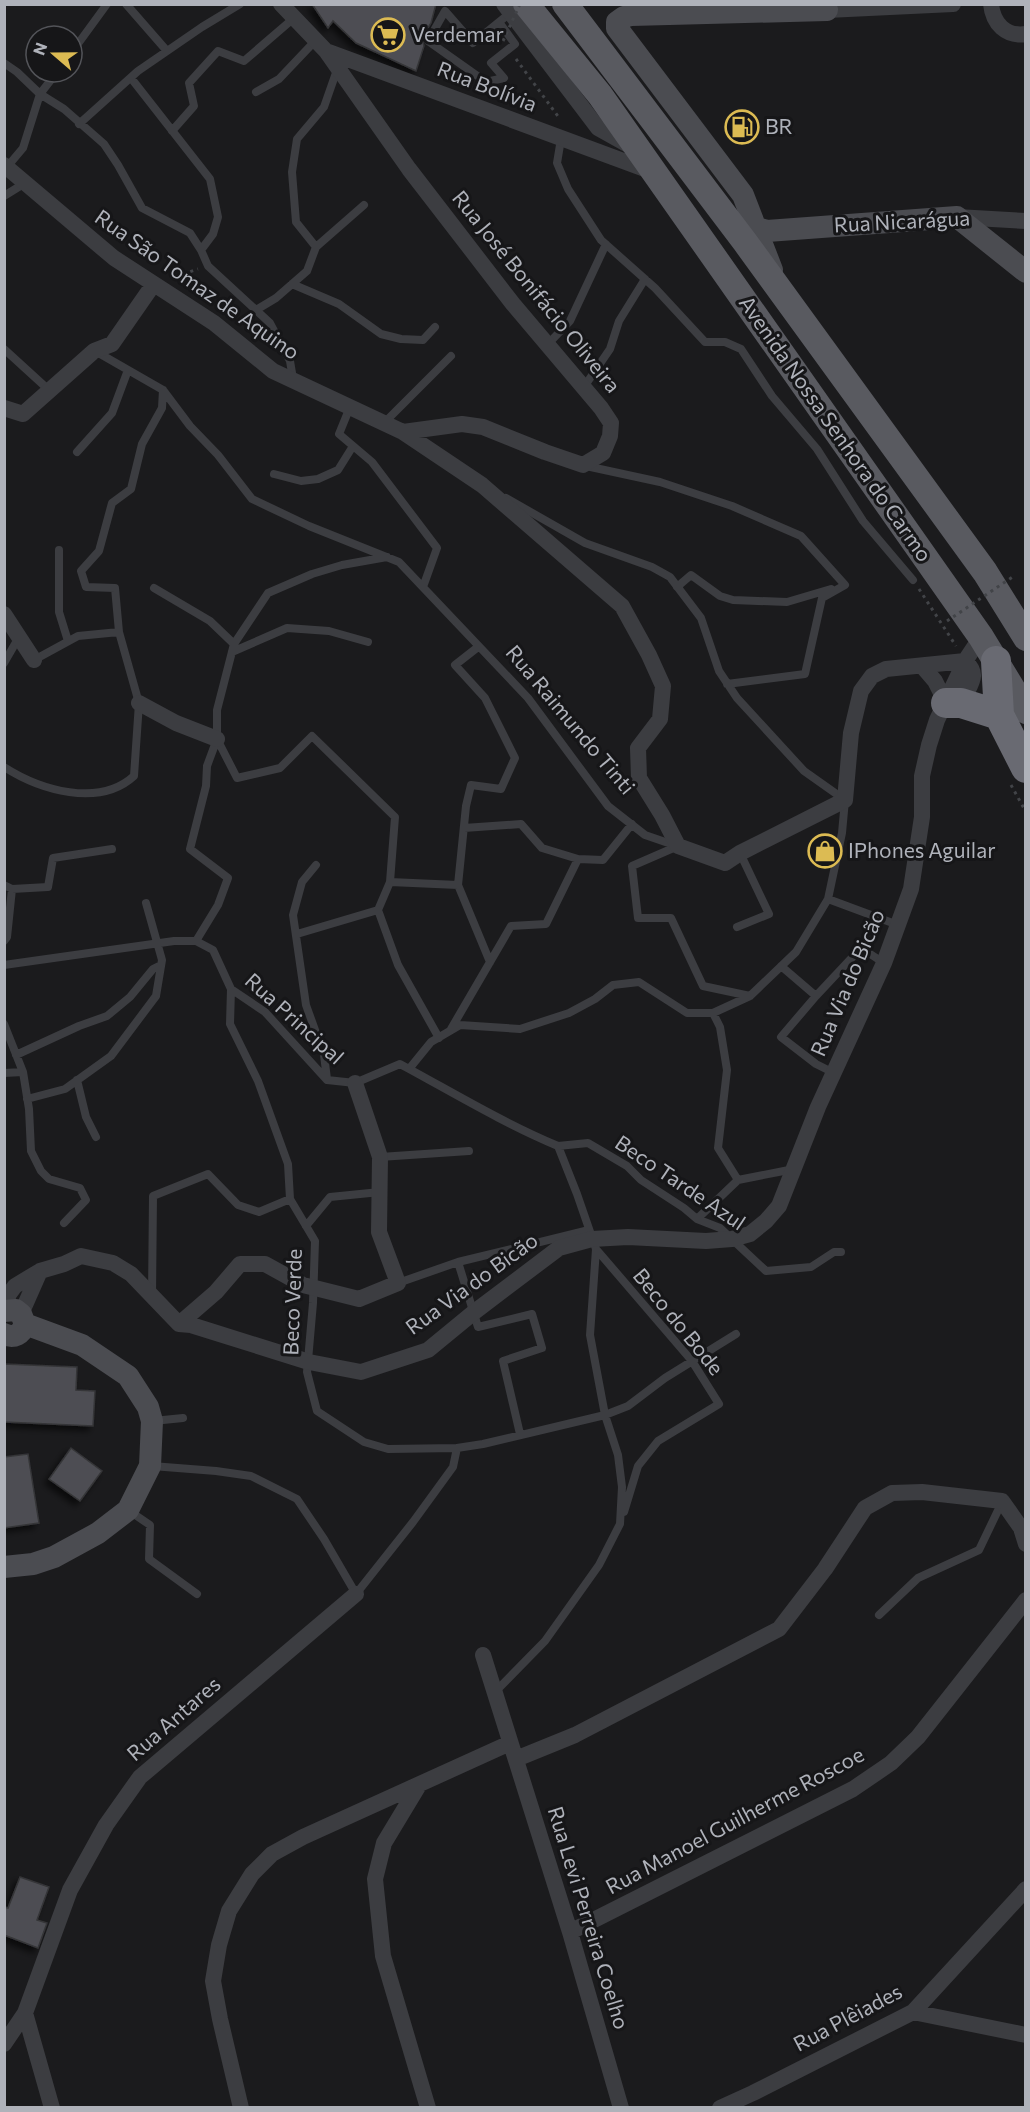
<svg xmlns="http://www.w3.org/2000/svg" width="1030" height="2112" font-family="Commissioner,sans-serif">
<style>
.building{fill:#4d4e52;stroke:#353538;stroke-width:1.5;filter:url(#shadow)}
.lines{fill:none;stroke-linecap:round;stroke-linejoin:round}
.path{stroke:#424448;stroke-width:3;stroke-dasharray:3 4.5;stroke-linecap:butt}
.lane{stroke:#3c3d41;stroke-width:8}
.street{stroke:#3c3d41;stroke-width:16}
.secondary{stroke:#4b4c51;stroke-width:22}
.primary{stroke:#595a60;stroke-width:26}
.highway{stroke:#696a72;stroke-width:30}
.path-bridge{stroke:#424448;stroke-width:3;stroke-dasharray:3 4.5;stroke-linecap:butt}
.labels{text-anchor:middle;stroke-width:6;stroke-linejoin:round;paint-order:stroke}
.poi-label{font-size:21px;fill:#afb2ba;stroke:#161618;text-anchor:start}
.street-label{font-size:21px;fill:#afb2ba;stroke:#161618}
</style>
<defs>
<filter id="shadow"><feDropShadow dx="-4.5" dy="4.5" stdDeviation="3" flood-color="#0009"/></filter>
</defs>
<rect width="100%" height="100%" fill="#1b1b1d"/>
<path class="building" d="M312 4H436L431 23 422 38 424 46 416 71 356 43 333 21 328 28Z
M4 1364 77 1367 76 1390 95 1391 93 1426 4 1422Z
M71 1448 102 1471 80 1501 49 1479Z
M28 1454 39 1523 4 1528V1457Z
M20 1877 49 1887 37 1920 47 1923 38 1948 4 1935V1907L8 1908Z"/>
<g class="lines">
<path class="path" d="M516 59 560 119
M178 280 189 272 198 269
M919 589 956 646
M1011 785 1026 812"/>
<path class="lane" d="M126 4 167 51
M499 22 515 44 491 63 504 78 486 82 428 41 445 11 473 43 510 13
M72 52 107 4
M4 63 17 72 40 94 64 109 104 144 118 165 142 208 190 233 201 250 208 266 270 323 290 361 293 379
M131 78 210 179 218 217 213 234 201 250
M256 92 279 79 316 40
M79 124 138 71 202 27 240 4
M172 131 194 106 189 83 218 51 244 61 294 18
M561 139 557 163 568 189 601 240 655 288 705 342H725L741 349 772 396 817 449 863 521 913 580
M7 167 23 148 40 94 57 72
M4 196 25 183
M316 247 296 222 292 172 297 139 324 107 338 67
M292 284 339 304 381 334 401 339 423 340 435 327
M256 310 276 298 307 271 316 247 364 205
M548 344 570 321 606 244
M4 349 50 391
M95 351 163 390 190 426 218 455 252 499 309 526 399 562 528 698 608 806 645 835 677 846
M584 387 610 349 619 321 645 279
M350 407 339 434 372 462 437 548 423 587
M384 423 451 356
M77 452 112 413 128 370
M586 466 660 482 732 506 801 536 845 585 822 598 805 674 727 684
M274 474 301 481 318 479 338 470 353 446
M59 550V612L68 641
M677 587 691 575 720 596 733 600 787 602 831 589
M154 588 210 621 234 644
M119 632 115 588 86 587 81 571 99 551 112 503 131 489 142 444 162 408 163 390
M478 647 455 665 485 698 515 758 501 789 471 785 466 806 458 885 490 962
M232 652 287 628 329 631 368 642
M4 663 19 637
M217 739 237 778 280 768 312 736 395 817 390 882 378 910 398 965 439 1038
M4 767C40 790 99 808 134 776L139 703 119 632 78 636 34 660
M464 828 521 824 542 848 578 859
M678 846 632 866 638 918H671L703 986 750 996
M316 865 302 882 293 915 306 1005 324 1055 327 1079
M390 882 458 885
M4 885 12 889 7 937 4 941
M12 889 48 887 53 858 112 849
M828 899 898 925
M737 927 769 914 740 853
M297 934 378 910
M196 941 218 905 228 878 190 849 206 786 207 766 217 739V710L234 644 268 593 312 574 342 565 387 557
M4 965 174 941H196L213 950 231 989 265 1012 327 1080 355 1083 400 1064C452 1092 503 1123 558 1146L577 1194 596 1249 590 1335 605 1415 618 1455 622 1487 620 1524 599 1565 545 1641 495 1692
M781 966 816 996 861 948 884 963
M231 989 230 1024 258 1081 288 1164 290 1199 315 1241 313 1303 307 1372 317 1411 364 1442 388 1449 457 1448
M816 996 781 1037 816 1064 834 1073
M713 1013 720 1027 727 1070 718 1148 738 1180
M4 1024 23 1072 4 1073
M451 1029 511 926 546 924 578 859 603 860 632 824
M16 1055 79 1026 107 1016 130 997 153 969 161 965
M409 1069 431 1042 460 1025 520 1029 569 1013 595 999 613 985 639 982 687 1013H713L750 996 796 952 828 899 842 833 845 800 804 771 737 698 719 671 701 618 670 577 652 567 585 543 506 498
M23 1072 29 1109 31 1151 41 1171 49 1179 80 1188 86 1200 64 1223
M77 1080 86 1117 96 1137
M27 1099 65 1089 111 1056 156 996 162 960 146 903
M558 1146 588 1143 627 1166 641 1180 684 1208 697 1219 720 1228 766 1271 811 1267 834 1252H841
M380 1157 469 1151
M697 1219 738 1180 794 1169
M306 1226 330 1197 380 1192
M596 1249 692 1361 719 1404 658 1441 638 1466 624 1512
M458 1262 478 1327 532 1314 542 1348 503 1361 520 1434
M398 1283 458 1262 589 1230
M152 1296 153 1196 208 1174 238 1205 259 1212 290 1199
M153 1421 183 1418
M152 1466 216 1471 251 1476 297 1499 324 1539 356 1594 413 1522 453 1467 457 1448 483 1444 605 1415 628 1406 665 1378 736 1334
M128 1510 150 1525 149 1559 197 1594
M879 1615 918 1578 979 1550 1002 1502"/>
<path class="street" d="M281 4 326 51 653 172
M504 4 598 128 632 147
M991 4C993 24 1006 37 1026 34
M827 10 953 4
M326 51 409 169 513 304 601 408 611 423 610 436 603 453 583 465 545 452 483 427 462 424 403 432
M4 165 114 258 214 323 273 371 403 432 482 485 622 606 649 655 663 686 660 719 638 748 639 778 662 815 678 846 725 863 740 853 845 800 851 733 861 691 872 676 886 669 965 661C978 673 973 680 966 694L952 701
M957 217 1026 221
M4 408 23 414 94 351 112 344 153 285
M4 614 34 660
M923 667 935 681 946 703
M139 703 176 723 217 739
M4 1309 9 1294 15 1286 40 1271 64 1264 81 1256 113 1263 131 1274 179 1324 191 1325 309 1362 361 1372 428 1350 473 1313 559 1248 592 1239 628 1237 706 1241 732 1239 750 1234 766 1221 779 1206 818 1107 884 963 911 889 922 817V776L929 745 937 720 965 661 981 637
M21 1314 40 1271
M179 1324 216 1292 240 1264H265L303 1285 359 1299 398 1283 379 1232 380 1157 355 1083
M483 1655 570 1932 621 2108
M516 1759 575 1735 779 1629 825 1569 865 1508 892 1493 922 1492 1002 1501 1021 1528 1026 1544
M419 1785 384 1843 375 1879 383 1956 428 2108
M570 1932 853 1789 891 1763 918 1737 1026 1600
M913 2012 1026 2035
M25 2013 52 2108
M4 2044 25 2013 70 1890 106 1825 140 1777 356 1594
M241 2108 220 2019 213 1981 219 1945 229 1911 252 1874 272 1854 303 1837 510 1743
M720 2108 753 2093 913 2012 1026 1889"/>
<path class="secondary" d="M617 28 743 195 772 270
M617 28V22L624 17 631 15 827 10
M754 227 767 231 957 217 1026 272
M4 1311 16 1310 21 1314 25 1324C22 1334 14 1339 4 1334
M4 1567 33 1564 54 1557 98 1533 128 1510 150 1466 152 1421 148 1407 128 1376 82 1345 25 1324"/>
<path class="primary" d="M526 4 600 95 981 637 1026 711
M565 4 745 242 985 572 1026 638"/>
<path class="highway" d="M996 661 999 715
M946 703H961L999 715 1026 768"/>
<path class="path-bridge" d="M503 41 520 4
M947 621 1014 576"/>
</g>
<defs>
<symbol id="supermarket-ring" viewBox="-11 -11 22 22"><circle r="9.5" fill="#161618" stroke="#dcbb53" stroke-width="1.5"/><path d="M-6-5.5h2.5l.6 2H6L4.5 2H-2.5L-4.4-4H-6ZM-1.5 3.2a1.3 1.3 0 1 0 .1 0ZM3 3.2a1.3 1.3 0 1 0 .1 0Z" fill="#dcbb53"/></symbol>
<symbol id="fuel-ring" viewBox="-11 -11 22 22"><circle r="9.5" fill="#161618" stroke="#dcbb53" stroke-width="1.5"/><path d="M-5.5-6h7V0h2V4h1.3V-2.5L3-4.5l.8-.8L6-3V5H2.5V1h-1V6h-7ZM-4.2-4.7v3.2H.2V-4.7Z" fill="#dcbb53"/></symbol>
<symbol id="shop-ring" viewBox="-11 -11 22 22"><circle r="9.5" fill="#161618" stroke="#dcbb53" stroke-width="1.5"/><path d="M-5-2.5h2.3a2.7 3.5 0 0 1 5.4 0H5L5.5 6h-11ZM-1.5-2.5h3a1.5 2.3 0 0 0-3 0Z" fill="#dcbb53"/></symbol>
</defs>
<g fill-rule="evenodd">
<use href="#supermarket-ring" x="369" y="16" width="38" height="38"/>
<use href="#fuel-ring" x="723" y="108" width="38" height="38"/>
<use href="#shop-ring" x="806" y="832" width="38" height="38"/>
</g>
<g class="labels">
<g class="poi-label">
<text x="411" y="42">Verdemar</text>
<text x="765" y="134">BR</text>
<text x="848" y="858">IPhones Aguilar</text>
</g>
<g class="street-label">
<text transform="translate(487 87) rotate(21)" y="7">Rua Bolívia</text>
<text transform="translate(902 222) rotate(-3)" y="7">Rua Nicarágua</text>
<text transform="translate(197 285) rotate(35)" y="7">Rua São Tomaz de Aquino</text>
<text transform="translate(536 292) rotate(51)" y="7">Rua José Bonifácio Oliveira</text>
<text transform="translate(835 429) rotate(55)" y="7">Avenida Nossa Senhora do Carmo</text>
<text transform="translate(570 720) rotate(50)" y="7">Rua Raimundo Tinti</text>
<text transform="translate(848 983) rotate(-67)" y="7">Rua Via do Bicão</text>
<text transform="translate(294 1019) rotate(42)" y="7">Rua Principal</text>
<text transform="translate(680 1183) rotate(34)" y="7">Beco Tarde Azul</text>
<text transform="translate(472 1284) rotate(-36)" y="7">Rua Via do Bicão</text>
<text transform="translate(293 1302) rotate(-88)" y="7">Beco Verde</text>
<text transform="translate(678 1322) rotate(51)" y="7">Beco do Bode</text>
<text transform="translate(174 1719) rotate(-41)" y="7">Rua Antares</text>
<text transform="translate(735 1821) rotate(-28)" y="7">Rua Manoel Guilherme Roscoe</text>
<text transform="translate(588 1918) rotate(73)" y="7">Rua Levi Perreira Coelho</text>
<text transform="translate(848 2018) rotate(-28)" y="7">Rua Plêiades</text>
</g>
</g>
<rect width="1030" height="2112" fill="none" stroke="#afb2ba" stroke-width="12"/>
<g transform="translate(54 54) rotate(290)"><circle r="28" fill="#161618" stroke="#535459" stroke-width="1.5"/>
<path d="M0-4.5L10 22L0 15L-10 22Z" fill="#dcbb53"/>
<text y="-9" font-size="16" font-weight="bold" text-anchor="middle" fill="#afb2ba">N</text>
</g>
</svg>
